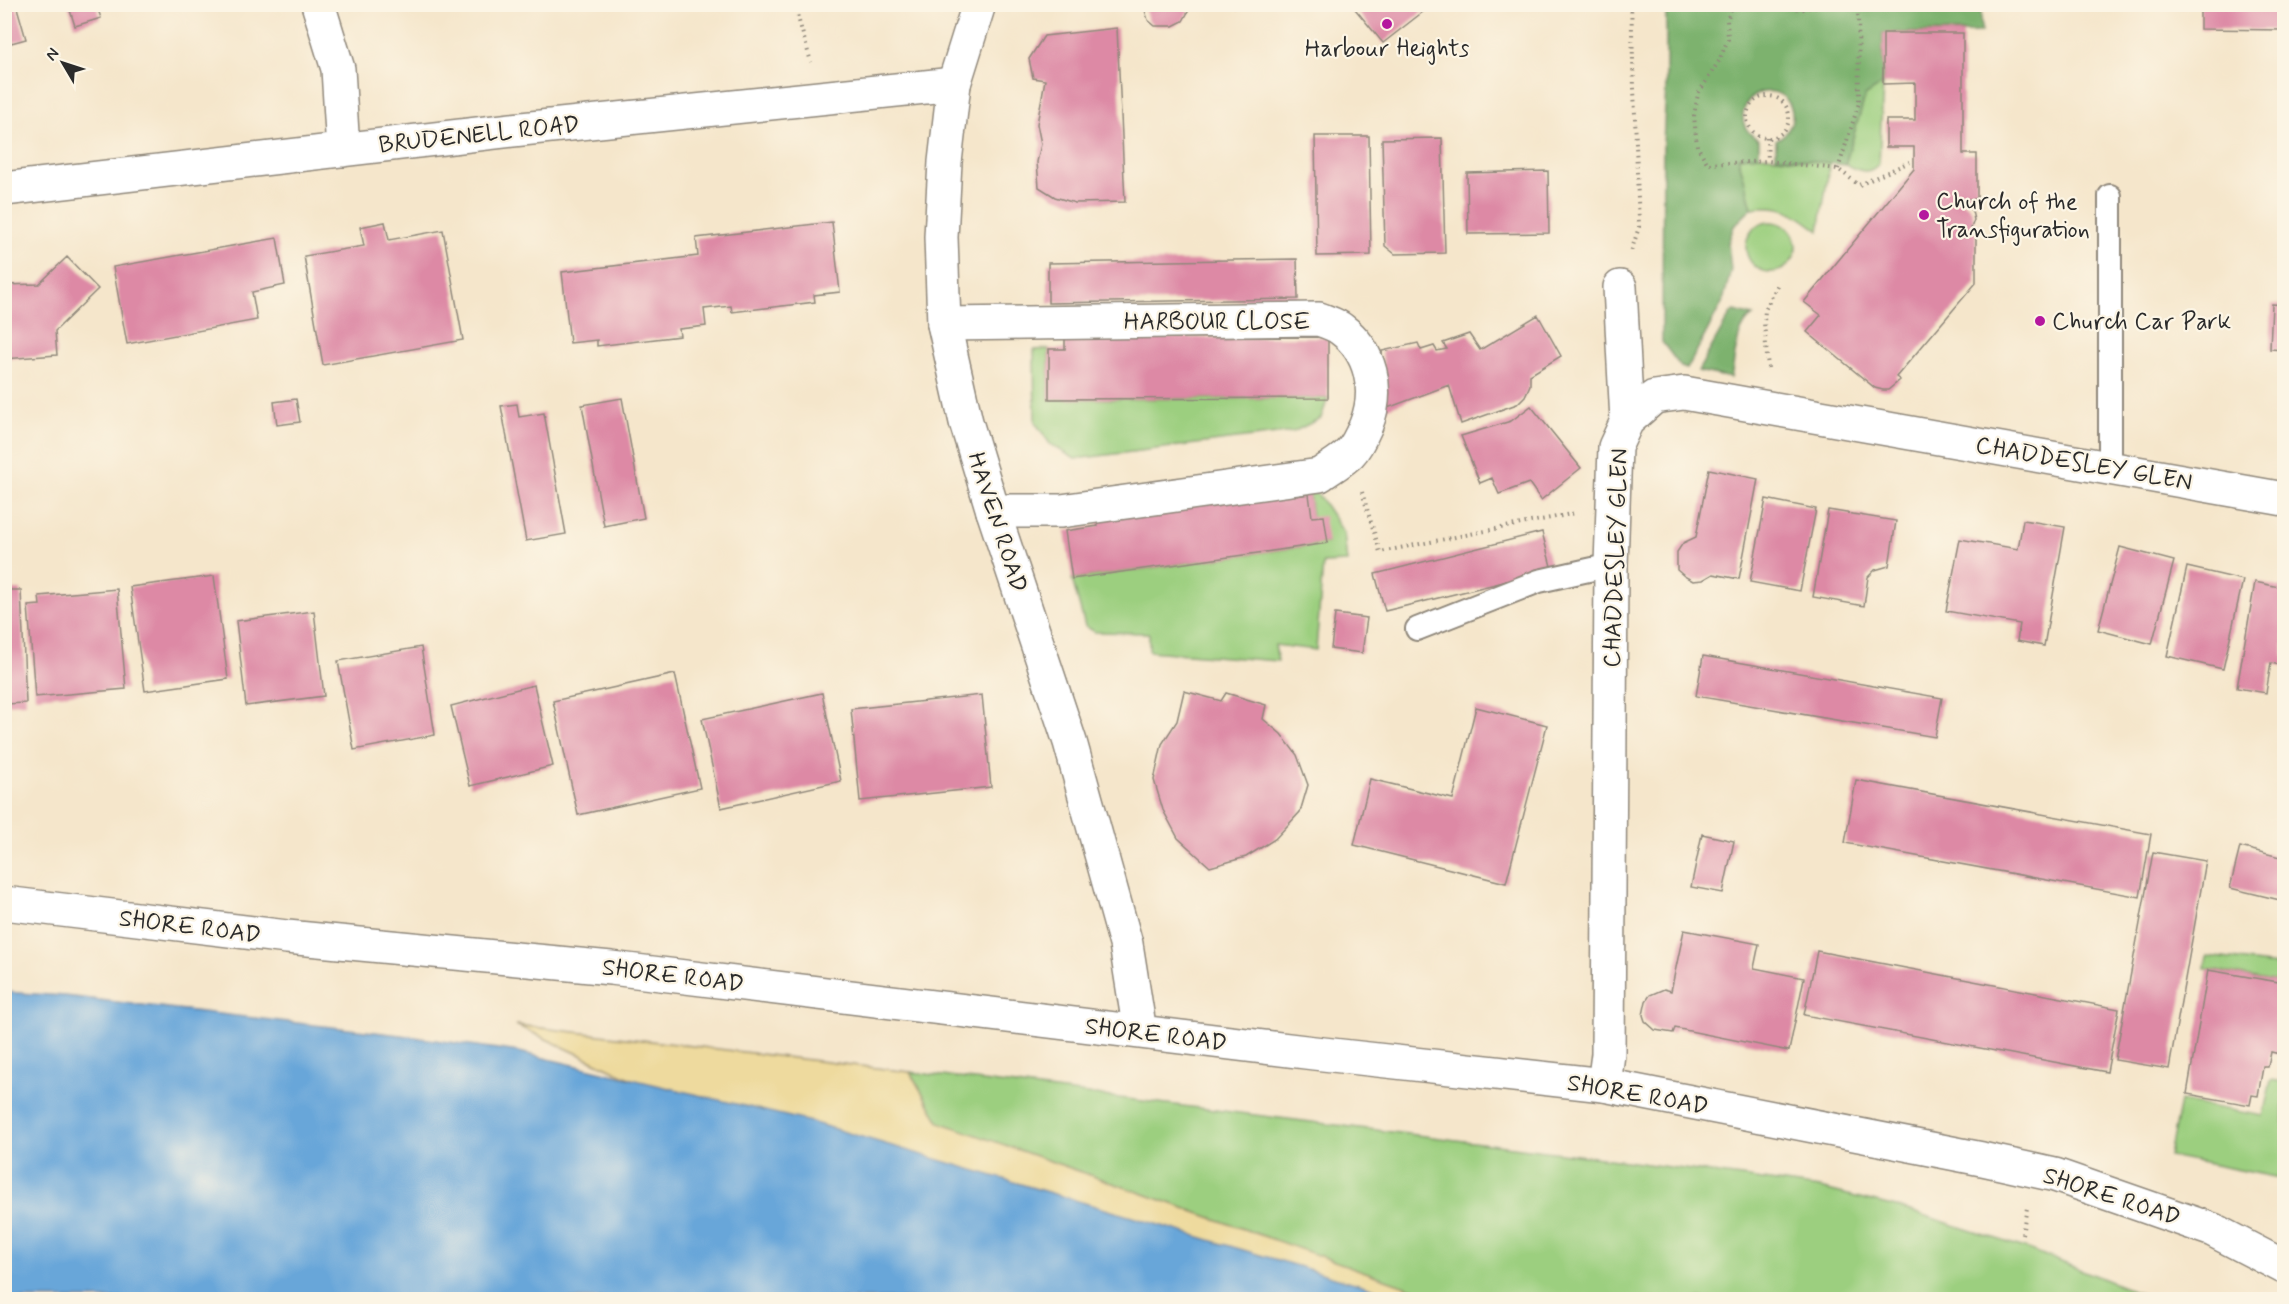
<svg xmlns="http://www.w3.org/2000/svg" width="2289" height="1304" font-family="Mynerve,sans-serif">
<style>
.green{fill:#9ccf7f;stroke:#647d55;stroke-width:1.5}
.forest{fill:#7db26e;stroke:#546e4c;stroke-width:1.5}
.sand{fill:#eeda9e;stroke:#8c8264;stroke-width:1.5}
.water{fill:#67a6d9;stroke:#496882;stroke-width:1.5}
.building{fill:#dd89a5}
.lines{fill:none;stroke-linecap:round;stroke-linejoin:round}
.service-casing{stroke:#90887b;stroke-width:26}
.minor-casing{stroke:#90887b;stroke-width:36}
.secondary-casing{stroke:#90887b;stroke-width:36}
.path{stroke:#90887b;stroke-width:4;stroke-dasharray:1.5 4.5;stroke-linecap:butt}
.service{stroke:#fff;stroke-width:22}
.minor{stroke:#fff;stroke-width:33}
.secondary{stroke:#fff;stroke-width:33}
.poi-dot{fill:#b5179e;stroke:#fcf5e5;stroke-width:2}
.labels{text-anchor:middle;stroke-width:4.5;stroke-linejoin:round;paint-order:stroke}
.poi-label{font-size:24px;fill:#2b2b2b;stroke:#fcf5e5;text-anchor:start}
.street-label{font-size:24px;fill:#2b2b2b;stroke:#fcf5e5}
</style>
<rect width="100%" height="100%" fill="#fcf5e5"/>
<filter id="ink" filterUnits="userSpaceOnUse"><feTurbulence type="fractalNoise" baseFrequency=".0167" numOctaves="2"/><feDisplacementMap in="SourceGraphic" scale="12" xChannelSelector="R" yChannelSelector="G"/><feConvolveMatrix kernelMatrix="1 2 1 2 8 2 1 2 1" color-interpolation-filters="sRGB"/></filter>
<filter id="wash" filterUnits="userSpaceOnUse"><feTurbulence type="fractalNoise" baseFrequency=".008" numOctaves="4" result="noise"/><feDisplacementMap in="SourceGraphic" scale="24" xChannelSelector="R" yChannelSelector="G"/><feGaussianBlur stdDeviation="1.35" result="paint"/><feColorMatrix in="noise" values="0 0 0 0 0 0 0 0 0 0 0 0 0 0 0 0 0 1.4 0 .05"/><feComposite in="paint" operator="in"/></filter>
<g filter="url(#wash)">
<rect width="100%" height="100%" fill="#f5e6cb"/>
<path class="green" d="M1883 84 1879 164C1867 176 1860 170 1845 165L1865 96Z
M1759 155 1830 163 1819 231C1796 213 1783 203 1752 208L1738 157Z
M1746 247a25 25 0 1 1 50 0a25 25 0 1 1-50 0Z
M1049 349V399L1328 398 1321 418 1293 432 1075 459 1050 444 1035 422 1034 350Z
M1295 487 1307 488 1319 496 1344 533 1347 562 1323 563 1316 650 1275 645 1278 661 1149 651V633L1095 632 1085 626 1072 579 1327 543 1312 517 1309 494 1297 496Z
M2207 956 2284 966V983L2205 969Z
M910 1072 1633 1162 1820 1188 1904 1209 2031 1250 2154 1299H1442L939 1122Z
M2271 1080 2284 1082V1153L2280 1178 2169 1156 2180 1101 2263 1116Z"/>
<path class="forest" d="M1666 5H1981V32L1883 33V84L1865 96 1845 165 1776 156V140C1809 123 1787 79 1755 95 1748 99 1744 107 1743 114 1742 127 1749 134 1759 140V155L1738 157 1752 208 1734 226 1728 243 1731 270 1723 301 1687 369 1681 367 1662 342 1663 144 1666 86Z
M1735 311 1753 316C1736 326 1735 359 1731 378L1698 371 1731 313Z"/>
<path class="sand" d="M516 1025 910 1072 939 1122 1442 1299H1314L714 1117Z"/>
<path class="water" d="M4 992 65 996 400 1035 519 1052 811 1122 1409 1299H5Z"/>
<g id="blocks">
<path class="building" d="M4 4H16L26 39 4 45Z
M68 4H96L101 18 75 26Z
M1117 4H1189L1188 12 1183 21 1173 26H1155L1148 20 1144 7 1117 8Z
M1209 4H1247V8L1209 6Z
M1351 4H1433L1383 43Z
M2098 4H2183V7L2098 9Z
M2200 4H2284V30L2200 29Z
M1117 28 1125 202 1075 203 1055 197 1039 187 1037 162 1041 144 1037 124 1045 80 1033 78 1029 59 1044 36Z
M1883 33H1963V154H1977V199H1956L1966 204 1972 211 1974 220 1971 228 1976 232V283L1896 377 1900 380 1888 390H1883L1875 388 1807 332 1821 315 1804 302 1914 169V147H1886V120H1915V83L1883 84Z
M1315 136H1369L1371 255 1317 256Z
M1442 138 1445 253 1395 254 1385 246 1382 139Z
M1548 171 1549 233 1468 234 1467 173Z
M385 222 389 240 443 230 463 340 323 365 304 256 364 246 360 227Z
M832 222 840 292 814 295 815 302 732 312 731 306 704 309 706 326 679 329 680 336 597 346V340L570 343 562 272 698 256 696 238Z
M277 238 285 285 252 292 257 320 127 344 113 267Z
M67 257 98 289 55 331 57 355 4 359V285L39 284Z
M1297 259 1298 299 1048 303V263Z
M2272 304 2284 305V350L2270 349Z
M1538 315 1561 356 1530 375V385L1525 396 1517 404 1461 424 1449 385 1385 409 1382 351 1418 343 1421 350 1434 346 1437 351 1447 349 1443 343 1469 334 1480 350Z
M1328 337V398L1049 399V349H1065V338Z
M622 398 644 518 604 526 582 405Z
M296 399 300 422 277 425 274 402Z
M517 404 519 417 544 413 566 534 526 541 501 406Z
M1531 406 1581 468 1541 500 1529 483 1499 494 1492 478 1480 483 1461 436 1511 421Z
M1709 469 1758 479 1739 579 1713 574 1703 580 1693 581 1684 576 1677 570V552L1683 543 1696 537Z
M1295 487 1297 496 1309 494 1312 517 1324 516 1328 543 1072 579 1065 531 1098 526 1096 515Z
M1766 499 1816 509 1800 591 1750 582Z
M1828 510 1896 521 1889 566 1875 570 1868 577 1864 606 1813 597Z
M2023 520 2065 527 2044 646 2017 641 2020 624 1946 611 1960 539 2018 549Z
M1542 532 1552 570 1385 611 1375 574Z
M2120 547 2174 561 2152 644 2098 630Z
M2187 567 2243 580 2223 669 2167 656Z
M214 576 228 679 145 691 130 587Z
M2255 582 2284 588V666L2271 663 2266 693 2237 688Z
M117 589 126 689 35 697 28 606 40 605 39 596Z
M4 590H21L26 703 4 704Z
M314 611 324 696 246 706 236 621Z
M1335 614 1367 618 1362 653 1331 649Z
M421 647 435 735 354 750 338 661Z
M1703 656 1942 698 1935 737 1696 696Z
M675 674 700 788 578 815 553 701Z
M534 685 553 766 470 786 451 706Z
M1184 691 1221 701 1226 693 1266 705 1263 719 1281 734 1297 755 1308 785 1300 812 1275 839 1246 857 1210 867 1178 838 1163 810 1154 780 1162 744 1177 721Z
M822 693 841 781 721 808 702 719Z
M982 695 991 787 860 801 851 709Z
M1476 707 1547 725 1506 883 1354 845 1370 779 1453 799Z
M1856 780 2151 834 2140 897 1845 843Z
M1702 834 1734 841 1723 893 1691 887Z
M2240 847 2284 858V901L2230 888Z
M2153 852 2206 861 2169 1069 2115 1060Z
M1684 930 1759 944 1754 968 1804 978 1789 1051 1675 1028 1673 1033 1655 1030 1645 1021 1643 1015 1646 1001 1650 995 1664 989 1671 991Z
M1817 951 2119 1009 2107 1072 1804 1015Z
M2208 970 2284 983V1055L2271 1052 2268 1067H2263L2258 1096 2252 1095 2250 1105 2187 1094Z"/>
</g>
</g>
<g filter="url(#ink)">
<use href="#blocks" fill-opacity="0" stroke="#90887b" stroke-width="1.5"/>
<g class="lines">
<defs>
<path id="service" d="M2110 196V467
M1417 629 1539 581 1611 565"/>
<path id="minor" d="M318 4 338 69 343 150
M4 189 512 130 954 84
M1620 287 1627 421
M944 324 1319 319C1326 322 1335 324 1341 329 1371 351 1380 390 1366 425 1362 434 1357 446 1350 453 1341 462 1329 468 1320 475L1061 511H993
M1604 1085 1608 1054 1611 565 1615 447 1627 421 1654 397 1684 393 2284 499"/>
<path id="secondary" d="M979 4 954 84 945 162 941 237 944 324 966 422 993 511 1070 742 1126 944 1140 1032
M4 903 287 937 611 968 1314 1053 1604 1085 1982 1159 2055 1175 2213 1230 2284 1267"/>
</defs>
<use href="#service" class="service-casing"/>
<use href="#minor" class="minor-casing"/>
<use href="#secondary" class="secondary-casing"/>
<path class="path" d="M794 4 811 62
M1631 4 1639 227 1631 252
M1733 4 1727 20 1728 39 1719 61 1698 94 1694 116 1697 146 1708 164 1768 161 1838 169 1859 185 1914 160
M1793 4 1799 10 1828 4
M1747 117a21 21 0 1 1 42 0a21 21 0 1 1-42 0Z
M1767 137 1768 161
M1838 169 1859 103 1858 4
M1768 368 1764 323 1765 310 1778 284
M1362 492 1380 552 1576 513
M2022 1234 2027 1208"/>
<use href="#service" class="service"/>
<use href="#minor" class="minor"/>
<use href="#secondary" class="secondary"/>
</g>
</g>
<g class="poi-dot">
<circle cx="1387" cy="24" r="6"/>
<circle cx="1924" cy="215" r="6"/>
<circle cx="2040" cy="321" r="6"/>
</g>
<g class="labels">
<g class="poi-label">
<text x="1387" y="56" text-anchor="middle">Harbour Heights</text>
<text x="1936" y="209">Church of the<tspan x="1936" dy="28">Transfiguration</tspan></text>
<text x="2052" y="329">Church Car Park</text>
</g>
<g class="street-label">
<text transform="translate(479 134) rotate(-6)" y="8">BRUDENELL ROAD</text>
<text x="1217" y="329">HARBOUR CLOSE</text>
<text transform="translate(2084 463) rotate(10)" y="8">CHADDESLEY GLEN</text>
<text transform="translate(998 522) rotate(72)" y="8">HAVEN ROAD</text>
<text transform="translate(1615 558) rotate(-88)" y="8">CHADDESLEY GLEN</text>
<text transform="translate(190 926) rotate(7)" y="8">SHORE ROAD</text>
<text transform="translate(673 975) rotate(7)" y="8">SHORE ROAD</text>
<text transform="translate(1156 1034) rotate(7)" y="8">SHORE ROAD</text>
<text transform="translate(1638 1094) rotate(10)" y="8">SHORE ROAD</text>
<text transform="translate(2112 1196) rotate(18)" y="8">SHORE ROAD</text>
</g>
</g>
<rect width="2289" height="1304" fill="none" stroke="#fcf5e5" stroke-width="24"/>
<g transform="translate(63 63) rotate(309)" stroke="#fcf5e5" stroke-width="4.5" paint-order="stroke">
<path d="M0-4.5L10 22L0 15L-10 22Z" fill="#2b2b2b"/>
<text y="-9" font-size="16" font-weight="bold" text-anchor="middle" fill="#2b2b2b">N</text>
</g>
</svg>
